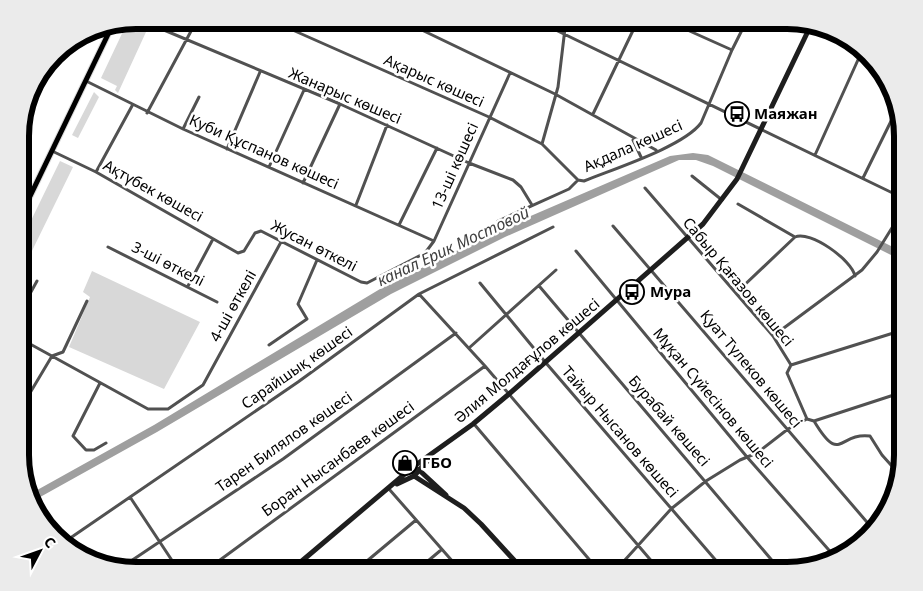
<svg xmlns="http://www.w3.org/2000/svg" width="923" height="591" font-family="'Noto Sans',sans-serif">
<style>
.green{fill:#d8d8d8}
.water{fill:#9f9f9f}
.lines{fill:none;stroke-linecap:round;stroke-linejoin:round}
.primary-casing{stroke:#dbdbdb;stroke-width:7}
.street{stroke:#515151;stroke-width:3}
.secondary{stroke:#1e1e1e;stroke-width:5}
.primary{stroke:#000;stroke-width:5}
.labels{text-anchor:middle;stroke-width:5;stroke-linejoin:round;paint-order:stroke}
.street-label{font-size:15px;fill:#000;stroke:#fff}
.poi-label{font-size:15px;font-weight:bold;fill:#000;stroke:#fff;text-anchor:start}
.water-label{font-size:16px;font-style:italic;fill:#404040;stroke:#fff}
.rim{fill:none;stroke:#000;stroke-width:6}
</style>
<rect width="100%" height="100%" fill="#fff"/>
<path class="green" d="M127 23 146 32 118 93 115 90 117 86 101 78Z
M94 92 99 97 78 138 72 135Z
M60 161 73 167 29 257 21 284V241Z
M92 271 200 322 164 389 69 347 90 297 83 292Z"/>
<path class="water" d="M693 153 708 155 903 252V261L713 166 696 160H679L505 237 391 294 157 432 33 501 30 494 154 425 385 286 503 228 670 156Z"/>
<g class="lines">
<defs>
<path id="primary" d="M21 215 113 24"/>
</defs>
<use href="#primary" class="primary-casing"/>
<path class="street" d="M140 20 340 104 469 163 513 180 521 187 532 205
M270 20 489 117 542 144 578 180
M401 20 555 94 656 150
M535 20 903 198
M665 20 732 50
M86 81 183 129 434 241
M147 113 197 20
M593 114 638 20
M183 129 199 97
M633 140 641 157
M542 144 558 87 566 20
M227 149 260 72
M52 151 96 172 238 253 244 251 255 233 261 231 361 282 367 283 425 253 434 241 510 73
M815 155 862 51
M269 167 304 90
M96 172 132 106
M692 176 722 200
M863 178 897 109
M303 183 340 104
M645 188 773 336 791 365 787 373 807 419 814 421C841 466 838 432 870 436L882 455 899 474
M738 204 795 237C810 230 852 260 855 276
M356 205 387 125
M498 221 569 189 578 180 584 181C613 169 683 147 701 123L732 50 747 20
M399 225 437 148
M613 226 872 528
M108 247 217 302
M576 251 747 457 835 557
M480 283 546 363 725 571
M188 286 213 239
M540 287 781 571
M736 293 795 237
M419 294 485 366 660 571
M21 310 37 281
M773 336 862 270 877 252 903 210
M21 339 148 409H168L203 385 281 242
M269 345 307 319 298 304 317 260
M469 348 556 270
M791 365 903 330
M100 383 73 436 86 450H94L106 443
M21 408 52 356 63 352 87 301
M814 421 903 392
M474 424 599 571
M389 489 461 571
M130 497 179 571
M38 515 47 527
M63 543 298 382 419 294 553 227
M830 560 884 518
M122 567 283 459 456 333
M205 571 485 366
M355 571 416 520
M416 571 441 550
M615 571 671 509 706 481 740 460 757 453 788 429 807 419"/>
<path class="secondary" d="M397 484 414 476 429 459
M446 495 419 470 413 467 414 476 464 508 481 524 524 571
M290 571 413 467 473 424 509 394 703 224 737 179 810 27"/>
<use href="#primary" class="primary"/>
</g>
<defs>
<symbol id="bus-ring" viewBox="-11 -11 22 22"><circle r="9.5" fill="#fff" stroke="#000" stroke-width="1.5"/><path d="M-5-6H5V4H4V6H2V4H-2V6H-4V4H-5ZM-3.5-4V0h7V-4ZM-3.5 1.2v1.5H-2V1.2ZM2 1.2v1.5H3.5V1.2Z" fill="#000"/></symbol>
<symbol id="shop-ring" viewBox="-11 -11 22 22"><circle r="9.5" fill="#fff" stroke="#000" stroke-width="1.5"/><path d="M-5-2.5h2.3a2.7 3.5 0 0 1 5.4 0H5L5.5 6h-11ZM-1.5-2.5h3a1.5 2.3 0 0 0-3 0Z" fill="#000"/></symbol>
</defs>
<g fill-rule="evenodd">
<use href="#bus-ring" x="723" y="100" width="28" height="28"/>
<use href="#bus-ring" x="618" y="278" width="28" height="28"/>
<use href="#shop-ring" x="391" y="449" width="28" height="28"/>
</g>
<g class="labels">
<g class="street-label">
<text transform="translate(434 81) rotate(24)" y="5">Ақарыс көшесi</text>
<text transform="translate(345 96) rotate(23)" y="5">Жанарыс көшесі</text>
<text transform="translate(633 146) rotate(-24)" y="5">Ақдала көшесі</text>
<text transform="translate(264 152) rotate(24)" y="5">Куби Құспанов көшесi</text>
<text transform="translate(455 166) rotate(-66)" y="5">13-ші көшесi</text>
<text transform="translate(153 191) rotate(29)" y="5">Ақтүбек көшесi</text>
<text transform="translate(314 246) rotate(27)" y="5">Жусан өткелі</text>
<text transform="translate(168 264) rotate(27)" y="5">3-шi өткелi</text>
<text transform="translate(738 282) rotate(50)" y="5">Сабыр Қағазов көшесі</text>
<text transform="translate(233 306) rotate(-61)" y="5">4-шi өткелi</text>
<text transform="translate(527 361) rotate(-40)" y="5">Әлия Молдағұлов көшесі</text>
<text transform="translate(297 368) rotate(-35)" y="5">Сарайшық көшесі</text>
<text transform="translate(751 369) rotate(50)" y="5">Қуат Түлеков көшесі</text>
<text transform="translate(713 398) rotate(50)" y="5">Мұқан Сүйесінов көшесі</text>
<text transform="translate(669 421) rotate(49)" y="5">Бурабай көшесi</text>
<text transform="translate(620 432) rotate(49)" y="5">Тайыр Нысанов көшесi</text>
<text transform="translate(284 442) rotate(-35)" y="5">Тарен Билялов көшесі</text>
<text transform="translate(338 459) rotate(-36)" y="5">Боран Нысанбаев көшесі</text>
</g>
<g class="poi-label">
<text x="754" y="119">Маяжан</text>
<text x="650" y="297">Мура</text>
<text x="422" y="468">ГБО</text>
</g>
<g class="water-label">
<text transform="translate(453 246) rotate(-25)" y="6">канал Ерик Мостовой</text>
</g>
</g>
<path d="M0 0H923V591H0ZM136 29H787A107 107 0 0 1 894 136V455A107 107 0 0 1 787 562H136A107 107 0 0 1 29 455V136A107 107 0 0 1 136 29Z" fill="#ebebeb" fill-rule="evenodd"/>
<path class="rim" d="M136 29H787A107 107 0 0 1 894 136V455A107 107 0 0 1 787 562H136A107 107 0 0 1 29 455V136A107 107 0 0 1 136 29Z"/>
<g transform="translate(40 551) rotate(49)" stroke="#ffffff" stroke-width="4" paint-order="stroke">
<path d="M0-4L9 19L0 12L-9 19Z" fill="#000000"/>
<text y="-8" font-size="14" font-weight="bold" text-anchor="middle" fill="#000000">С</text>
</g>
</svg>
